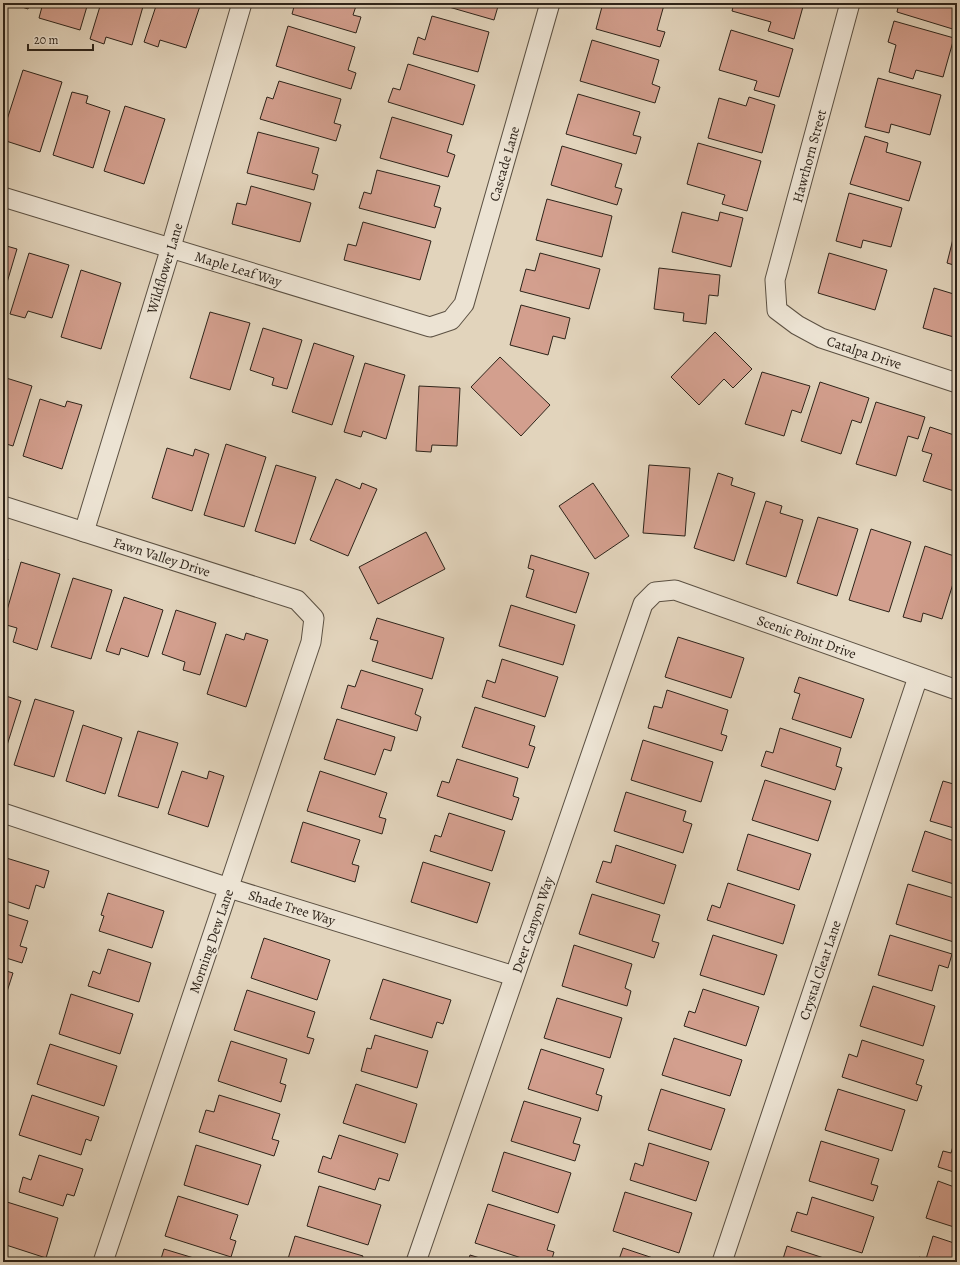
<svg xmlns="http://www.w3.org/2000/svg" width="960" height="1265" font-family="Alegreya,serif">
<style>
.building{fill:#d39f8e;stroke:#2e241a}
.lines{fill:none;stroke-linecap:round;stroke-linejoin:round}
.minor-casing{stroke:#5b5042;stroke-width:21}
.minor{stroke:#ece3d3;stroke-width:19}
.labels{text-anchor:middle;stroke-width:4;stroke-linejoin:round;paint-order:stroke}
.street-label{font-size:14px;fill:#2e241a;stroke:#ece3d3}
</style>
<rect width="100%" height="100%" fill="#e2d4bc"/>
<filter id="stains"><feTurbulence type="fractalNoise" baseFrequency=".005" numOctaves="4"/><feColorMatrix values="0 0 0 0 .2 0 0 0 0 .09 0 0 0 0 .02 0 0 0 .5 -.17"/></filter>
<radialGradient id="worn" r=".72"><stop offset=".6" stop-color="#630" stop-opacity="0"/><stop offset="1" stop-color="#630" stop-opacity=".3"/></radialGradient>
<path class="building" d="M10 3H30L28 9Z
M43 3H88L80 30 39 18Z
M101 3H144L132 45 106 37 104 44 90 39Z
M157 3H201L186 48 160 40 158 47 144 42Z
M295 3H357L353 15 361 17 356 33 292 14Z
M435 3H499L494 20Z
M603 3H657L664 5 657 30 665 32 660 47 596 29Z
M734 3H804L794 39 768 31 771 22 732 11Z
M899 3H957L956 30 897 12Z
M432 16 489 32 478 72 413 54 418 37 425 40Z
M894 21 954 38 943 77 916 70 913 79 889 72 896 45 888 42Z
M288 26 355 47 348 70 356 73 351 89 276 66Z
M731 30 793 49 779 97 754 90 757 81 719 70Z
M592 40 659 60 652 84 660 87 655 103 580 81Z
M408 64 475 85 463 125 388 102 393 88 400 90Z
M23 70 62 82 40 152 3 140V132Z
M878 78 941 95 930 135 891 124 889 133 865 127Z
M279 81 341 99 334 123 341 125 336 141 260 119 267 97 273 99Z
M72 92 88 96 86 103 110 111 93 168 53 155Z
M578 94 640 112 633 135 641 137 636 154 566 134Z
M749 97 775 105 762 153 708 138 719 98 746 106Z
M125 106 165 119 144 184 104 171Z
M392 117 452 135 447 152 455 155 448 177 380 158Z
M258 132 319 148 312 173 318 175 314 190 247 173Z
M865 136 888 143 886 152 921 162 909 201 850 184Z
M698 143 761 161 747 211 722 204 725 195 687 184Z
M562 146 622 164 615 187 622 189 617 205 551 185Z
M377 170 440 186 434 206 441 208 435 228 359 208 364 192 371 194Z
M251 186 311 203 300 242 232 224 237 203 246 205Z
M849 193 902 208 891 247 863 240 861 248 836 241Z
M547 199 612 216 602 257 536 240Z
M682 212 718 221 720 212 743 218 731 267 672 252Z
M363 222 431 241 420 280 344 260 348 244 356 246Z
M957 223V266L947 263Z
M3 245 17 249 3 296Z
M29 253 69 265 52 318 28 311 25 318 10 314Z
M540 253 600 269 589 309 520 291 526 269 535 271Z
M829 253 887 270 875 310 818 293Z
M659 268 720 275 718 296 709 295 706 324 683 321 684 313 654 309Z
M81 270 121 283 101 349 61 337Z
M934 288 957 295V338L923 328Z
M521 305 570 318 565 339 553 336 548 355 510 345Z
M210 312 250 323 230 390 190 378Z
M263 328 302 340 287 389 272 385 274 378 250 370Z
M715 332 752 369 733 388 724 379 699 405 671 377Z
M314 343 354 356 332 425 292 412Z
M500 357 550 405 521 436 471 387Z
M365 363 405 375 386 439 363 431 361 437 344 432Z
M762 372 810 386 801 413 792 410 784 436 745 424Z
M3 377 32 386 13 446 3 443Z
M820 382 869 398 861 423 852 420 841 454 801 441Z
M419 386 460 388 457 446 432 445 431 452 416 451Z
M40 399 65 407 67 401 82 405 62 469 23 456Z
M876 402 925 417 918 439 908 436 896 476 856 464Z
M930 427 957 436V492L923 481 932 454 922 451Z
M226 444 266 457 244 527 204 515Z
M167 448 193 456 195 449 209 454 192 511 152 498Z
M276 465 316 477 295 544 255 531Z
M649 465 690 468 685 536 643 533Z
M718 473 733 478 731 485 755 493 734 561 694 548Z
M336 479 360 489 362 483 377 489 348 556 310 540Z
M593 483 629 536 595 559 559 506Z
M766 501 782 506 780 513 803 520 786 577 746 564Z
M818 517 858 529 837 596 797 583Z
M871 529 911 542 889 612 849 600Z
M426 532 445 569 378 604 359 567Z
M925 546 957 557V571L942 619 923 613 921 622 903 617Z
M531 555 589 573 576 613 526 597 534 570 528 568Z
M3 558 8 559 3 575Z
M21 562 60 574 37 650 13 642 17 628 3 624Z
M73 578 112 590 91 659 51 647Z
M124 597 163 610 148 657 121 648 119 655 106 651Z
M511 605 575 625 563 665 499 646Z
M176 610 216 623 200 675 183 670 185 662 162 654Z
M377 618 444 638 432 679 372 661 378 641 370 639Z
M246 633 268 640 246 707 207 694 226 634 244 640Z
M678 637 744 658 731 698 665 677Z
M502 659 558 677 545 717 482 697 487 680 495 683Z
M361 670 423 689 415 714 421 717 417 731 341 708 348 685 355 687Z
M799 677 864 699 851 738 792 719 800 694 794 692Z
M667 690 728 710 721 734 727 736 722 751 648 728 654 706 662 708Z
M3 695 21 701 3 758Z
M35 699 74 711 54 777 14 765Z
M475 707 535 726 529 745 535 747 528 768 462 747Z
M337 719 395 737 391 751 384 749 375 775 324 759Z
M83 725 122 738 105 794 66 781Z
M780 728 841 748 836 766 842 768 835 790 761 766 766 751 773 753Z
M138 731 178 743 158 808 118 796Z
M643 740 713 762 701 802 631 780Z
M457 759 518 778 513 796 519 798 512 820 437 796 442 781 449 783Z
M182 771 207 779 209 771 224 776 208 827 168 814Z
M320 771 387 793 379 817 386 819 382 834 307 811Z
M765 780 831 801 818 841 752 820Z
M943 781 957 785V829L930 821Z
M626 792 686 811 683 821 692 824 683 853 614 831Z
M449 813 505 831 492 871 430 851 435 835 441 837Z
M303 822 360 840 352 864 359 866 355 882 291 862Z
M925 831 957 842V885L912 871Z
M748 834 811 854 799 890 737 870Z
M616 845 676 865 664 904 596 882 603 861 611 863Z
M3 857 49 871 44 888 36 885 29 909 3 900Z
M423 862 490 883 477 923 411 902Z
M728 883 795 905 783 944 707 920 712 905 720 908Z
M908 884 957 899V943L896 924Z
M108 893 164 911 152 948 99 931 104 916 101 915Z
M592 894 660 915 652 941 659 943 654 958 579 934Z
M3 913 28 921 20 946 27 948 22 963 3 957Z
M713 935 777 955 764 995 700 975Z
M890 935 952 954 948 968 939 965 932 991 878 975Z
M264 938 330 960 317 1000 251 978Z
M574 945 632 964 625 988 631 991 627 1006 562 986Z
M108 949 151 963 139 1002 88 986 93 971 100 974Z
M3 970 13 973 3 1004Z
M383 979 451 1000 443 1024 437 1022 432 1038 370 1019Z
M873 986 935 1006 923 1046 860 1026Z
M703 989 759 1007 746 1046 684 1026 689 1011 695 1013Z
M247 990 315 1012 307 1037 314 1039 309 1054 234 1030Z
M71 994 133 1014 120 1054 59 1034Z
M557 998 622 1018 610 1058 544 1038Z
M375 1035 428 1051 417 1088 361 1071 367 1048 371 1049Z
M674 1038 742 1060 730 1096 662 1075Z
M862 1040 924 1060 916 1084 922 1086 917 1101 842 1077 849 1054 857 1057Z
M231 1041 287 1059 280 1083 286 1085 281 1102 218 1081Z
M50 1044 117 1066 104 1106 37 1084Z
M541 1049 604 1069 596 1094 602 1096 598 1111 528 1089Z
M356 1084 417 1104 405 1143 343 1123Z
M661 1089 725 1109 711 1150 648 1130Z
M838 1089 905 1110 892 1151 825 1130Z
M32 1095 99 1117 91 1141 86 1139 81 1155 19 1135Z
M219 1095 280 1114 272 1139 279 1141 274 1156 199 1132 206 1110 214 1112Z
M524 1101 581 1118 573 1143 580 1145 575 1161 511 1141Z
M957 1133V1173L938 1167 943 1151 951 1153Z
M339 1135 398 1154 389 1181 379 1178 375 1190 318 1172 323 1156 331 1159Z
M821 1141 879 1159 871 1184 878 1186 873 1201 809 1181Z
M649 1143 709 1162 696 1201 630 1180 635 1163 643 1166Z
M196 1145 261 1165 248 1205 184 1185Z
M504 1152 571 1173 558 1213 492 1191Z
M39 1155 83 1169 74 1196 67 1194 63 1206 19 1192 23 1177 31 1180Z
M938 1181 957 1188V1228L926 1218Z
M319 1186 381 1205 368 1245 307 1226Z
M625 1192 692 1213 679 1253 613 1231Z
M178 1196 238 1215 230 1239 236 1241 231 1257 165 1236Z
M812 1197 874 1217 862 1253 791 1231 797 1212 807 1215Z
M7 1202 58 1218 46 1258 3 1244V1216Z
M488 1204 555 1225 547 1250 554 1252 551 1262H534L475 1243Z
M295 1236 363 1256 361 1262H287Z
M933 1236 957 1244V1262H918L919 1257 926 1259Z
M787 1246 836 1262H782Z
M623 1248 665 1262H618Z
M164 1249 207 1262H160Z
M470 1255 493 1262H468Z"/>
<g class="lines">
<defs>
<g id="minor">
<path id="s1" d="M850 3 775 280 777 310 797 325 821 338 957 383"/>
<path id="s2" d="M3 197 430 327 451 320 464 304 550 3"/>
<path id="s3" d="M3 506 297 600 314 618 311 642 103 1262"/>
<path id="s4" d="M84 532 171 247 242 3"/>
<path id="s5" d="M3 813 229 888 514 976"/>
<path id="s6" d="M416 1262 643 604 655 592 675 590 957 690"/>
<path id="s7" d="M722 1262 918 677"/>
</g>
</defs>
<use href="#minor" class="minor-casing"/>
<use href="#minor" class="minor"/>
</g>
<g class="labels">
<g class="street-label">
<text transform="translate(809 156) rotate(-75)" y="5">Hawthorn Street</text>
<text dy="5" stroke="none"><textPath href="#s2" startOffset="635">Cascade Lane</textPath></text>
<text dy="5" stroke="none"><textPath href="#s4" startOffset="276">Wildflower Lane</textPath></text>
<text dy="5" stroke="none"><textPath href="#s2" startOffset="246">Maple Leaf Way</textPath></text>
<text dy="5" stroke="none"><textPath href="#s1" startOffset="415">Catalpa Drive</textPath></text>
<text dy="5" stroke="none"><textPath href="#s3" startOffset="167">Fawn Valley Drive</textPath></text>
<text dy="5" stroke="none"><textPath href="#s6" startOffset="873">Scenic Point Drive</textPath></text>
<text dy="5" stroke="none"><textPath href="#s5" startOffset="304">Shade Tree Way</textPath></text>
<text dy="5" stroke="none"><textPath href="#s6" startOffset="357">Deer Canyon Way</textPath></text>
<text transform="translate(211 941) rotate(-71)" y="5">Morning Dew Lane</text>
<text dy="5" stroke="none"><textPath href="#s7" startOffset="308">Crystal Clear Lane</textPath></text>
</g>
</g>
<rect width="960" height="1265" fill="none" stroke="#e2d4bc" stroke-width="16"/>
<rect x="4" y="4" width="952" height="1257" fill="none" stroke="#2e241a" stroke-width="2"/>
<rect x="8" y="8" width="944" height="1249" fill="none" stroke="#2e241a"/>
<path d="M28 44v6h65v-6" fill="none" stroke="#2e241a" stroke-width="2"/>
<text x="34" y="44" font-size="12" fill="#2e241a" stroke="#ece3d3" stroke-width="3" paint-order="stroke">20 m</text>
<rect width="100%" height="100%" filter="url(#stains)"/>
<rect width="100%" height="100%" fill="url(#worn)"/>
</svg>
